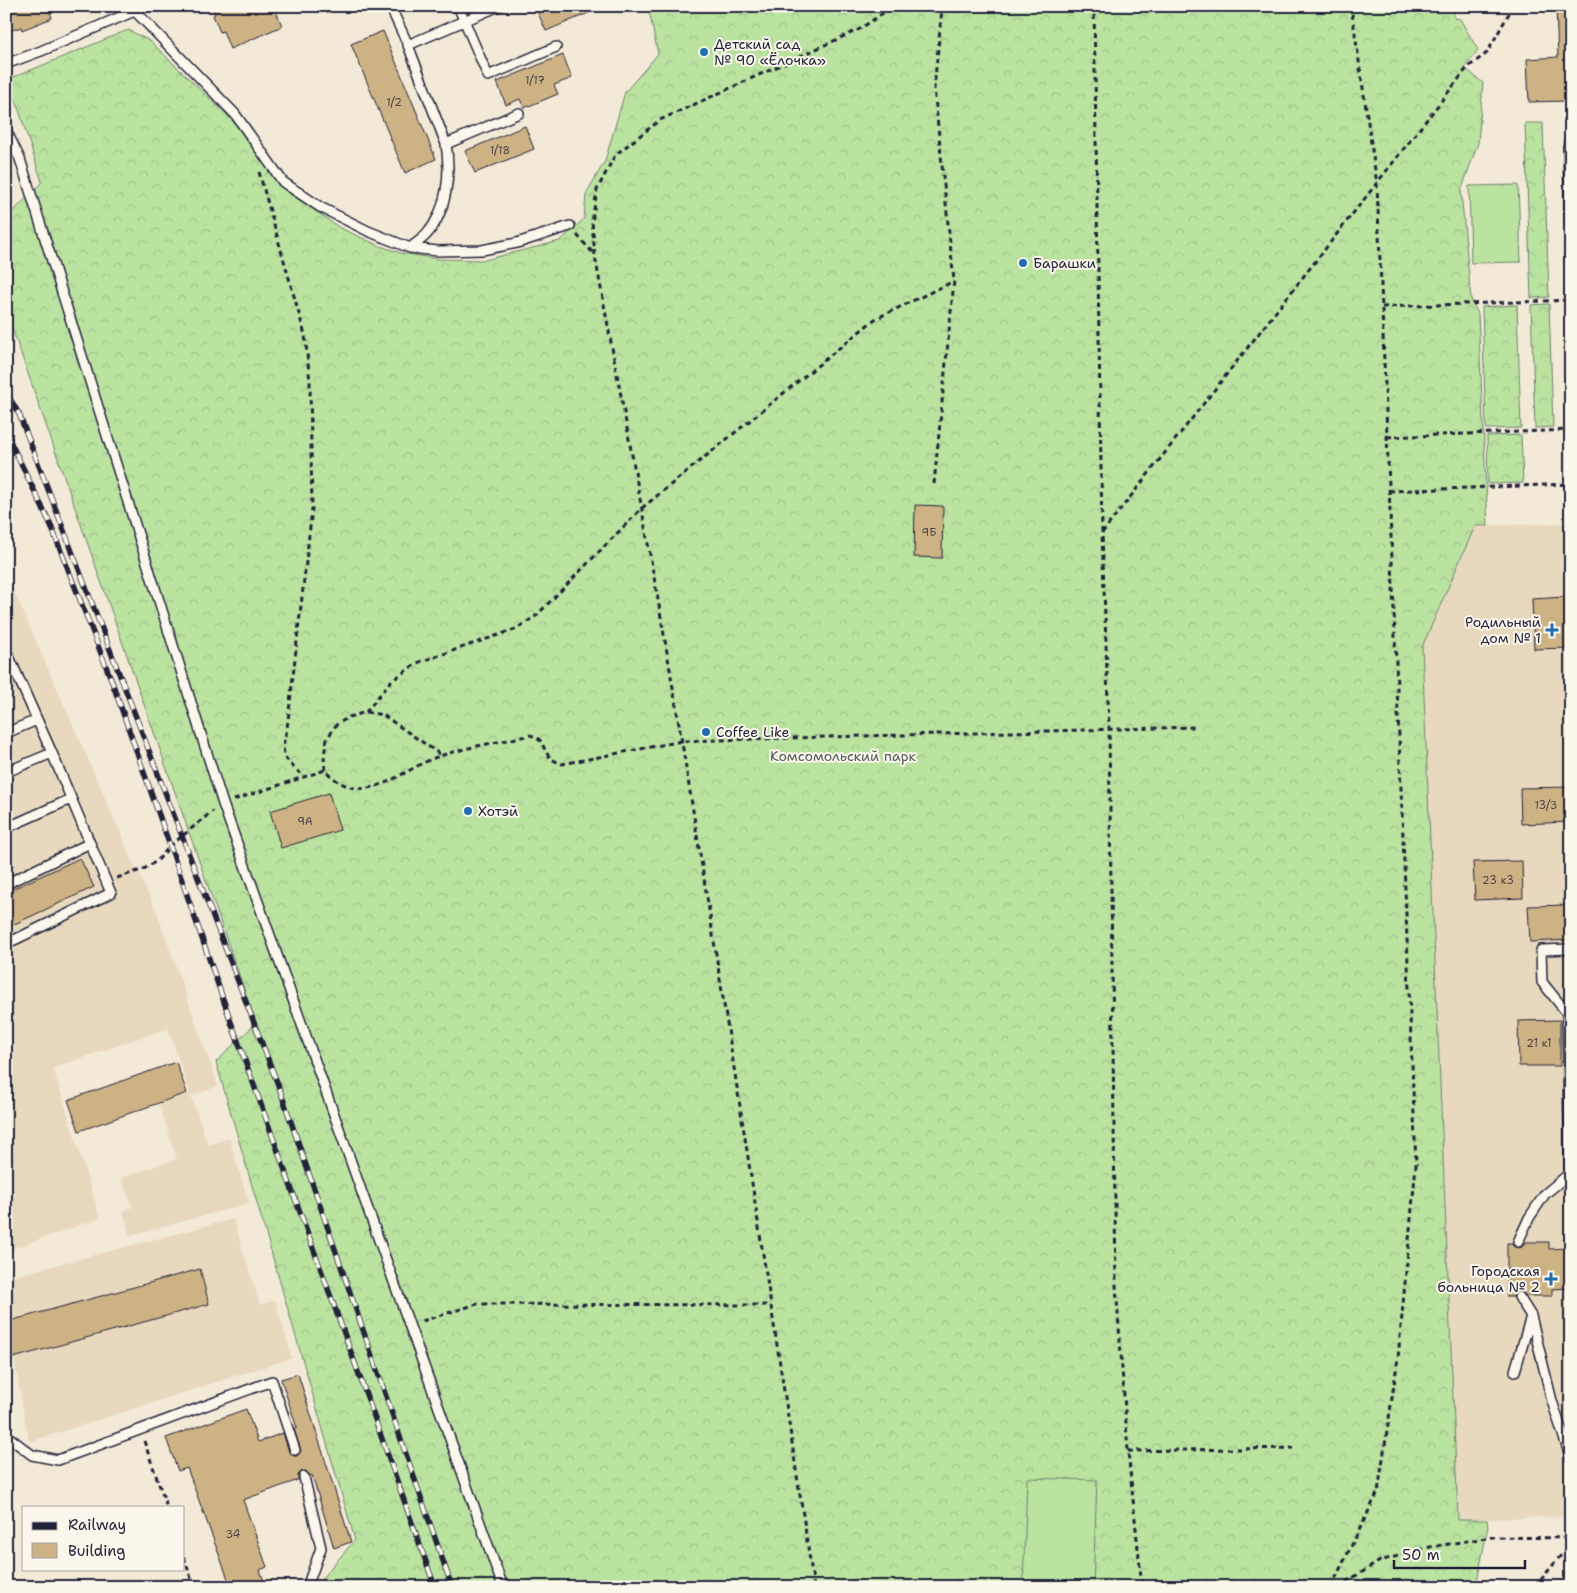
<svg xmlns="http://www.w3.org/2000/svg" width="1577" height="1593" font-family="'Shantell Sans',sans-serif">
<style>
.built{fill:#e7d8be}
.forest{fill:url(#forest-crowns);stroke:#6e826e}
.pitch{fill:#bae3a0;stroke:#6e826e}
.building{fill:#cdb283;stroke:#22223b}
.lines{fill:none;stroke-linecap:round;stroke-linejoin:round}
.lane-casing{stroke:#22223b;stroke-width:12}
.path{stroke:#22223b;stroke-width:3;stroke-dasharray:5 4;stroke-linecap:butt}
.lane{stroke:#fbf7ec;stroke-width:9}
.rail-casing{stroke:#22223b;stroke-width:5.5}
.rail{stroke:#fbf7ec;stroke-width:4;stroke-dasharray:11;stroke-linecap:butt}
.poi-dot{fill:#1f6fb2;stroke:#fbf7ec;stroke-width:2}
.labels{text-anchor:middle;stroke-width:4;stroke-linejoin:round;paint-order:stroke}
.number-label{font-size:11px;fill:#4d464d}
.poi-label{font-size:14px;fill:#22223b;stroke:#fbf7ec;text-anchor:start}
.park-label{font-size:14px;fill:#505c59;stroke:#fbf7ec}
</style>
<defs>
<pattern id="forest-crowns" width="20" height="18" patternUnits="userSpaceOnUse" patternTransform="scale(1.25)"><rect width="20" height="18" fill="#bae3a0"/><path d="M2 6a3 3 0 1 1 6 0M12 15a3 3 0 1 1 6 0" fill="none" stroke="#a0c28b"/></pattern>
</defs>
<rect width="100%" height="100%" fill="#f2e9d7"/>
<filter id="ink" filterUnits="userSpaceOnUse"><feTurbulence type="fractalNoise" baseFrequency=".02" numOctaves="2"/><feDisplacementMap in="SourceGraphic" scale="10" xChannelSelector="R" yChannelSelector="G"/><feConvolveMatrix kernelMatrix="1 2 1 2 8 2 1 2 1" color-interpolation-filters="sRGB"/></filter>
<g filter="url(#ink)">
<path class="built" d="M1571 523V1516L1458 1520 1422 647 1475 526Z
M6 573 134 864 156 910 218 1086 191 1096 208 1145 229 1138 249 1203 130 1236 123 1211 133 1207 121 1178 177 1159 159 1104 190 1093 168 1028 53 1068 100 1218 6 1251Z
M233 1219 260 1305 275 1300 292 1358 29 1442 6 1312V1278Z"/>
<path class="forest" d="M648 6H1454V18L1460 19 1478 50 1465 68 1483 83 1478 143 1461 191 1471 299 1478 314 1488 526H1475L1422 647 1458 1520H1487L1488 1526 1476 1587H324L322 1578 355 1540 216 1062 256 1023 6 311V219L42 182 9 79 128 30 150 41 232 120 282 188 340 228 380 246 401 253 438 259 485 260 560 241 584 219 586 194 605 161 625 92 658 54Z
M1525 123H1543L1549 297 1531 298Z
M1549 304 1553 427 1535 428 1531 305Z
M1517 305 1521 428 1486 429 1482 307Z
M1521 435 1523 483 1488 484 1487 436Z"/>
<path class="pitch" d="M1518 185 1521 262 1471 263 1469 186Z
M1027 1478 1097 1480 1093 1587H1023Z"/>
<path class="building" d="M6 6H48L52 18 22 30 21 27 10 31 6 23Z
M212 6H274L282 26 230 49 223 31 220 32 213 15 215 14Z
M535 6H605L546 31Z
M1556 6H1571V85H1566L1567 101 1529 102 1527 59 1558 57Z
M383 31 436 159 405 173 351 44Z
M563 55 572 78 554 85 558 94 524 108 520 99 506 105 497 82Z
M525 126 534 149 475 173 465 151Z
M915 505 943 506 942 558 914 557Z
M1566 597 1567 613H1571V648L1534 649 1532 599Z
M1571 787V822L1521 824 1520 788Z
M329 793 340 830 281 848 270 811Z
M80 858 94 887 6 928V892Z
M1522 861 1523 898 1475 900 1473 862Z
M1571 905V940L1530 942 1528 906Z
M1560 1020V1066H1519L1518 1021Z
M176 1062 187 1093 79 1131 68 1100Z
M1525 1242H1549V1249L1571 1248V1288L1552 1289V1296H1526L1522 1292 1519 1291 1515 1292 1513 1297H1507V1243H1512L1513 1246 1518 1248 1522 1247Z
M200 1269 209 1304 13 1358 6 1333V1322Z
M298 1374 351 1542 334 1548 312 1475 310 1476 306 1471H302L298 1475V1480L243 1500 267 1567 260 1570 266 1587H231L187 1468 178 1471 166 1438 246 1409 258 1442 283 1433 289 1452 293 1456H297L301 1451 294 1429 297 1428 281 1379Z"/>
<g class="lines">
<defs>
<path id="lane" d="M390 6 408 45 446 144C451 174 447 212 426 235 421 240 415 244 410 248
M458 6 488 76 556 47
M135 11 235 114 283 182 320 207 368 231 410 248 438 251 482 250 517 243 570 226
M408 45 499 6
M6 64 41 51 146 6
M6 130 20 159 223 804 503 1587
M1571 135 1568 147 1571 249
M446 144 519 113
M6 650 52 753 111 893 6 944
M6 733 37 720
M6 772 52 753
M6 828 71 799
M6 884 90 843
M1518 1242 1529 1218 1545 1194 1570 1173 1567 1013 1542 982 1541 950 1571 949
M1519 1297 1531 1316 1552 1401 1571 1459
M1515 1371 1531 1316
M6 1435 32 1455 58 1460 272 1381 295 1450
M304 1477 321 1548 307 1587"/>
</defs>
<use href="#lane" class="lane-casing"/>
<path class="path" d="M1094 6 1102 533 1109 728 1116 1286 1128 1451 1142 1587
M259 172 305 335 310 382 312 509 287 729C279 757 284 758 304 777
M577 235 594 254
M1382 307 1571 300
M1387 437 1571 430
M934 484 954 281 934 88 942 9 941 6
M1389 491 1571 484
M1102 533 1468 67 1487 53 1513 6
M366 712 390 682 417 663 516 629 536 616 642 508 875 319 954 281
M325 770 324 755 327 739 336 725 349 717 366 712 383 715 441 755
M234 800 325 770C366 814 401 767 443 755 471 746 501 742 530 735 544 739 541 745 548 755 551 760 557 762 562 764L682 741 1194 727
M117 878 144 869 158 860 170 846 213 811
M422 1321 477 1304 771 1305
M144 1441 167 1507
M1128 1451 1293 1448
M184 1557 194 1587
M814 1587C771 1305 728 1024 682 743 656 580 625 418 595 256L592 222 597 190 615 155 660 120 860 29 893 6
M1331 1587 1378 1492 1398 1358 1416 1165 1377 184 1351 6
M1338 1587 1380 1561 1430 1547 1492 1537 1571 1538
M1535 1587 1571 1543"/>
<use href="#lane" class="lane"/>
<defs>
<path id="rail" d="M6 392 19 414 280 1090 452 1587
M6 433 50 523 111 679 170 846 231 1022 352 1355 435 1587"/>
</defs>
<use href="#rail" class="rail-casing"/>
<use href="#rail" class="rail"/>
</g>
</g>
<g class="poi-dot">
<circle cx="704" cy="52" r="5"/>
<circle cx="1023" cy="263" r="5"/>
<path d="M1549.5 622.5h5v5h5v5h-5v5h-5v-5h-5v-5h5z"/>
<circle cx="706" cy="732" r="5"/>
<circle cx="468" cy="811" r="5"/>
<path d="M1548.5 1271.5h5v5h5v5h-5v5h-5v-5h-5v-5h5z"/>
</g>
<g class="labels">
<g class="number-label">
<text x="535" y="84">1/17</text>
<text x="394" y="106">1/2</text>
<text x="500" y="154">1/18</text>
<text x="929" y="536">9Б</text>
<text x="1546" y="809">13/3</text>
<text x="305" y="825">9А</text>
<text x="1498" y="884">23 к3</text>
<text x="1539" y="1047">21 к1</text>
<text x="233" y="1538">34</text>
</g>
<g class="poi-label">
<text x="714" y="49">Детский сад<tspan x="714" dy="16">№ 90 «Ёлочка»</tspan></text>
<text x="1033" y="268">Барашки</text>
<text x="1541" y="627" text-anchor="end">Родильный<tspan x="1541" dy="16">дом № 1</tspan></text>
<text x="716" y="737">Coffee Like</text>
<text x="478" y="816">Хотэй</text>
<text x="1540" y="1276" text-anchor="end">Городская<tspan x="1540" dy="16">больница № 2</tspan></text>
</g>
<g class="park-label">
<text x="843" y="761">Комсомольский парк</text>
</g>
</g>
<rect width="1577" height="1593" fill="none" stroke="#fbf7ec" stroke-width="25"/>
<rect x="12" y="12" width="1552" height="1568" fill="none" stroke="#22223b" stroke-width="2" filter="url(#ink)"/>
<rect x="22" y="1506" width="162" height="65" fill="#fbf7ec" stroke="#a4a2a5"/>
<rect x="32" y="1522" width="25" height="8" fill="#22223b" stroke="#a4a2a5"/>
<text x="68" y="1530" font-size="15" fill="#22223b">Railway</text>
<rect x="32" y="1543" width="25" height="15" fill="#cdb283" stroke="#a4a2a5"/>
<text x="68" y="1556" font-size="15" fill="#22223b">Building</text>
<path d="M1394 1560v8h131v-8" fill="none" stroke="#22223b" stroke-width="2.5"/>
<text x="1402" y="1560" font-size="15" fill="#22223b" stroke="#fbf7ec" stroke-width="4" paint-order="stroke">50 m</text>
</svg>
